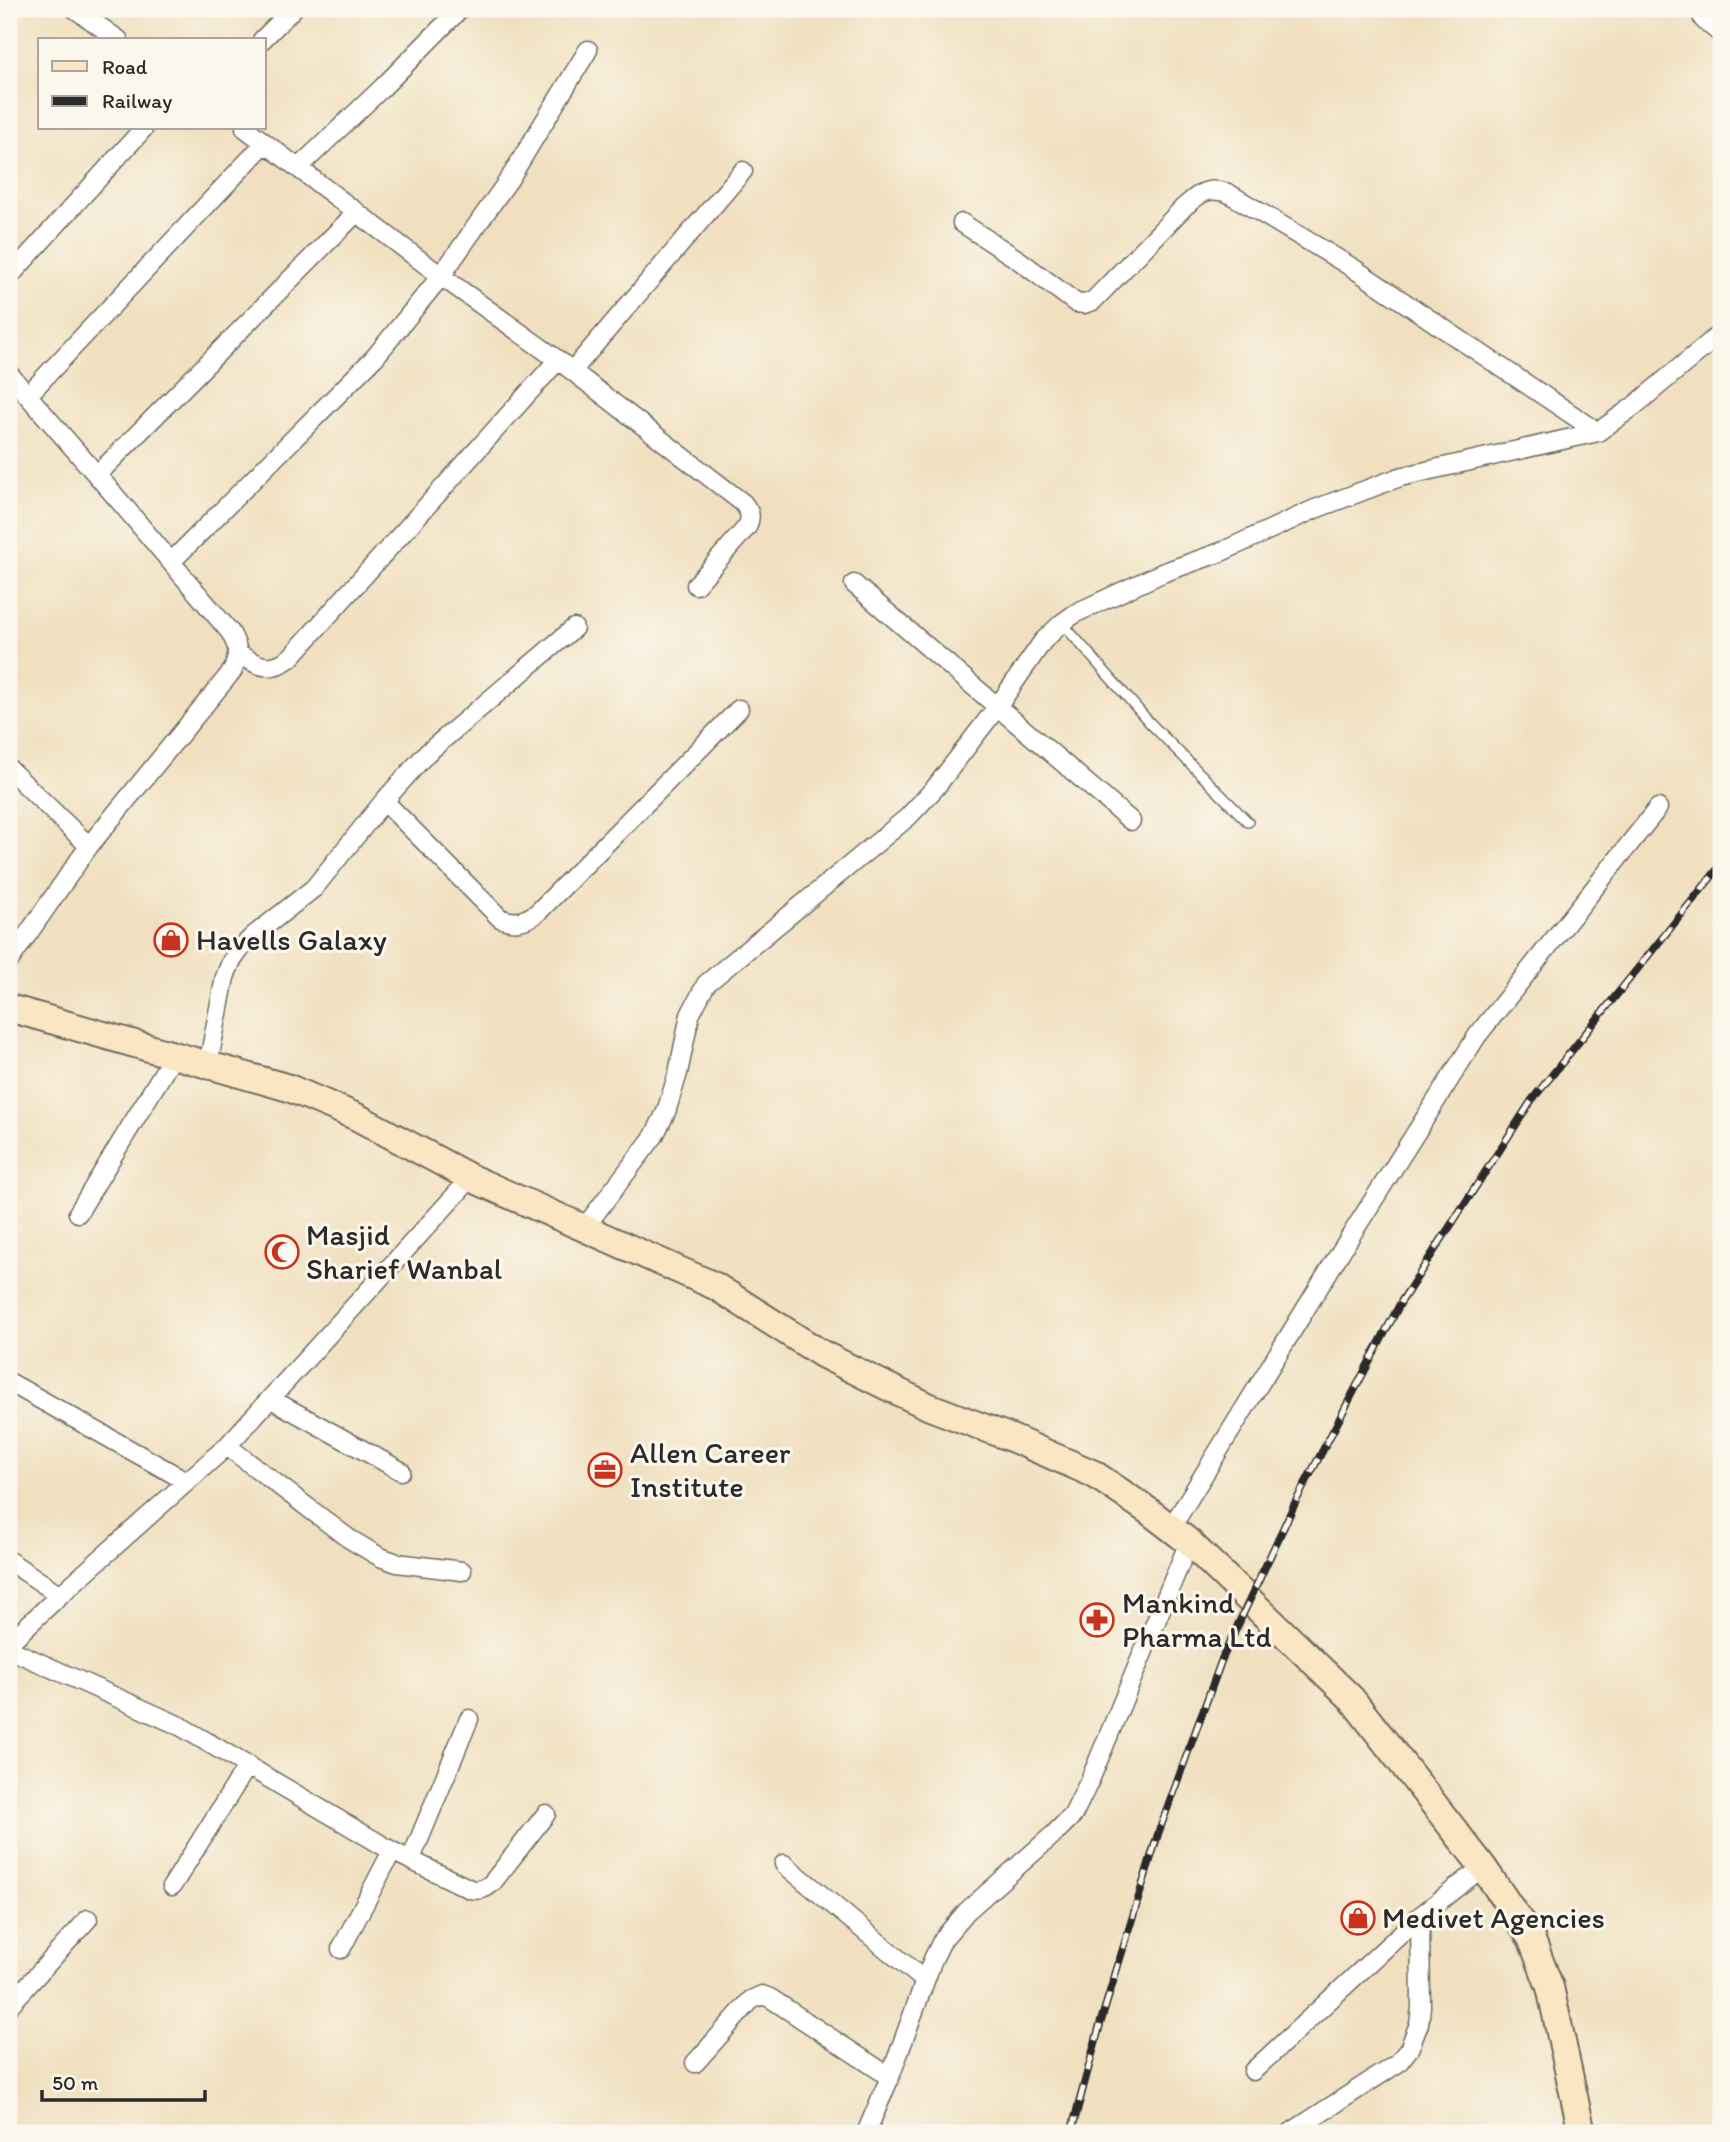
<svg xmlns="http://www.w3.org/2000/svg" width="1730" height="2142" font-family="Itim,sans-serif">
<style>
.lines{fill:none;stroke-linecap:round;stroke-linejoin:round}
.lane-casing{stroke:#706a5f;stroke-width:12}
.street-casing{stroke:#706a5f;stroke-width:21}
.secondary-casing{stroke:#706a5f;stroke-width:30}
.lane{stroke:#fff;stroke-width:9}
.street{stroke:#fff;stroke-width:18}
.secondary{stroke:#fbe6c4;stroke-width:26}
.rail-casing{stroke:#2b2b2b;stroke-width:8}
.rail{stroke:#fbf7ec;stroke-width:5;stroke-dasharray:16;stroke-linecap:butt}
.labels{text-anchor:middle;stroke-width:6;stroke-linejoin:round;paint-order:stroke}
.poi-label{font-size:30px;fill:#2b2b2b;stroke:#fbf7ec;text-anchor:start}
</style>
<rect width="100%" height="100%" fill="#fbf7ec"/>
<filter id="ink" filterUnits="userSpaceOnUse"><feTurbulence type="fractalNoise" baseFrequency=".0143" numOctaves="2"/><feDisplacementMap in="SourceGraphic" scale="14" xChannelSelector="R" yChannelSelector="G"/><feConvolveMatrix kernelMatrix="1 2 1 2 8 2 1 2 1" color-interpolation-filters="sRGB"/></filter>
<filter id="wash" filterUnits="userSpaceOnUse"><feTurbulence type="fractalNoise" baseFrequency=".00686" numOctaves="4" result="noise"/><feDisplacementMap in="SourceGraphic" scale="28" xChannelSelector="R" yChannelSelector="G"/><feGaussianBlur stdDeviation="1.57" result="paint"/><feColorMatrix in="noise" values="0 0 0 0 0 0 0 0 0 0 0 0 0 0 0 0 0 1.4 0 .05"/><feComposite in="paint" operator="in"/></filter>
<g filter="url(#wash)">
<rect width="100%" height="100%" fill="#f0e0c0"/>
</g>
<g filter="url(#ink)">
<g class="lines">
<defs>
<path id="lane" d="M1062 623 1150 723 1248 822"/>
<path id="street" d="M75 9 119 40
M1703 19 1721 34
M262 40 293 9
M298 168 383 87 460 9
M962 223 1020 261 1076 303 1084 304 1093 301 1183 208C1199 194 1206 186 1228 193L1353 268 1598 432
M9 277 144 128
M558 360 743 503C750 512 752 516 747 527L696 585
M573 370 743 171
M9 374 122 504 230 632C239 648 239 652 233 670L89 846 9 961
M28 395 265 143
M97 475 357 212
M171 562 375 357 441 276 510 178 588 50
M854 584 1131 821
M238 654C260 666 268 673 290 658L558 360 441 276 245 128
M9 769 89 846
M384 801 500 918C514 924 524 922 537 913L739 709
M208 1065 225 977 231 962 242 947 253 936 314 888 384 801 426 754 574 628
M78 1213 174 1055
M585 1227 654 1136 666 1112 678 1073 690 1015 706 984 908 817 935 788 998 706 1043 641 1062 623 1076 613 1162 573 1221 552 1315 509 1400 477 1598 432 1634 406 1721 333
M9 1382 186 1481
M271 1399 401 1471
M227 1446 348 1538 380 1557 397 1563 462 1571
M1171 1528 1343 1248 1477 1036 1658 808
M9 1561 60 1595
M9 1643 60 1595 227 1446 471 1178
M9 1649 180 1726 392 1851 470 1889C480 1891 485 1889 492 1883L546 1814
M411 1859 469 1719
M784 1864 925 1981
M172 1886 248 1765
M341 1949 392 1851
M9 2006 88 1919
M695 2063 751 2000 762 1995 770 1998 890 2077
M1253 2071 1420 1916 1483 1867
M866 2133 890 2077 933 1959 943 1939 967 1911 1054 1834 1073 1815 1090 1780 1189 1542
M1290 2133 1398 2063 1409 2049 1419 2024 1421 2007 1420 1916"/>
<path id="secondary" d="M9 1008 289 1088 357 1117 471 1178 715 1286 822 1354 886 1386 930 1407 1009 1437 1094 1474 1150 1512 1189 1542 1351 1698 1483 1867 1531 1938 1550 1987 1582 2133"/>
</defs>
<use href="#lane" class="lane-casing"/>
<use href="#street" class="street-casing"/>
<use href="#secondary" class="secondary-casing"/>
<use href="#lane" class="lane"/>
<use href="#street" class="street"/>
<use href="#secondary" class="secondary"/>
<defs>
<path id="rail" d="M1071 2133 1101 2021 1158 1834 1222 1659 1295 1503 1401 1302 1532 1100 1721 865"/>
</defs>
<use href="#rail" class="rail-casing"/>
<use href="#rail" class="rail"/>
</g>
</g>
<defs>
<symbol id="shop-ring" viewBox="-11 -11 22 22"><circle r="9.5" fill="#fbf7ec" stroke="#c8321e" stroke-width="1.5"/><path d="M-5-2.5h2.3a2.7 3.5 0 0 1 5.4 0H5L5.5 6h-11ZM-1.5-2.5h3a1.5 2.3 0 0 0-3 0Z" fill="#c8321e"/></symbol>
<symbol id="mosque-ring" viewBox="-11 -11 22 22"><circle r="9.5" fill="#fbf7ec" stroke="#c8321e" stroke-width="1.5"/><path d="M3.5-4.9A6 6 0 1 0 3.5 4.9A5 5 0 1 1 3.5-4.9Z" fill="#c8321e"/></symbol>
<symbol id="office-ring" viewBox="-11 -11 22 22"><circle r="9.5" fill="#fbf7ec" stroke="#c8321e" stroke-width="1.5"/><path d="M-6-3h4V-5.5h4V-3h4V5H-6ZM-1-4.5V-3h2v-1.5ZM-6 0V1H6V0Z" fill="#c8321e"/></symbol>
<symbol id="pharmacy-ring" viewBox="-11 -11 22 22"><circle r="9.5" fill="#fbf7ec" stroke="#c8321e" stroke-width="1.5"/><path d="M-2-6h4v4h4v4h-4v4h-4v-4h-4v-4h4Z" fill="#c8321e"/></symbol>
</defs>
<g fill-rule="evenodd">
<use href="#shop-ring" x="152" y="921" width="38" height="38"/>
<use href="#mosque-ring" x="263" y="1233" width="38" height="38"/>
<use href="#office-ring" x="586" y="1451" width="38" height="38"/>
<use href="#pharmacy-ring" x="1078" y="1601" width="38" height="38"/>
<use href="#shop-ring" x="1339" y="1899" width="38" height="38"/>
</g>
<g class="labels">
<g class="poi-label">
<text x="196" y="950">Havells Galaxy</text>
<text x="306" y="1245">Masjid<tspan x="306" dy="34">Sharief Wanbal</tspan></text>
<text x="630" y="1463">Allen Career<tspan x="630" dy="34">Institute</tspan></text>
<text x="1122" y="1613">Mankind<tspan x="1122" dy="34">Pharma Ltd</tspan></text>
<text x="1382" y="1928">Medivet Agencies</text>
</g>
</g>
<rect width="1730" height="2142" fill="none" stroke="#fbf7ec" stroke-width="35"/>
<rect x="38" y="38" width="228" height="91" fill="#fbf7ec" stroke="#a8a59f" stroke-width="2"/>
<rect x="52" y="61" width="35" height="10" fill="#fbe6c4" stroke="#a8a59f" stroke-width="2"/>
<text x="102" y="74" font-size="21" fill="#2b2b2b">Road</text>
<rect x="52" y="96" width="35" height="10" fill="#2b2b2b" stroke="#a8a59f" stroke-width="2"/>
<text x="102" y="108" font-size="21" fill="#2b2b2b">Railway</text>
<path d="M42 2090v10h163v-10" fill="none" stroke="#2b2b2b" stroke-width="3.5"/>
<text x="52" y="2090" font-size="21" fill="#2b2b2b" stroke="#fbf7ec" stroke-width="5" paint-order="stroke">50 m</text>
</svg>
